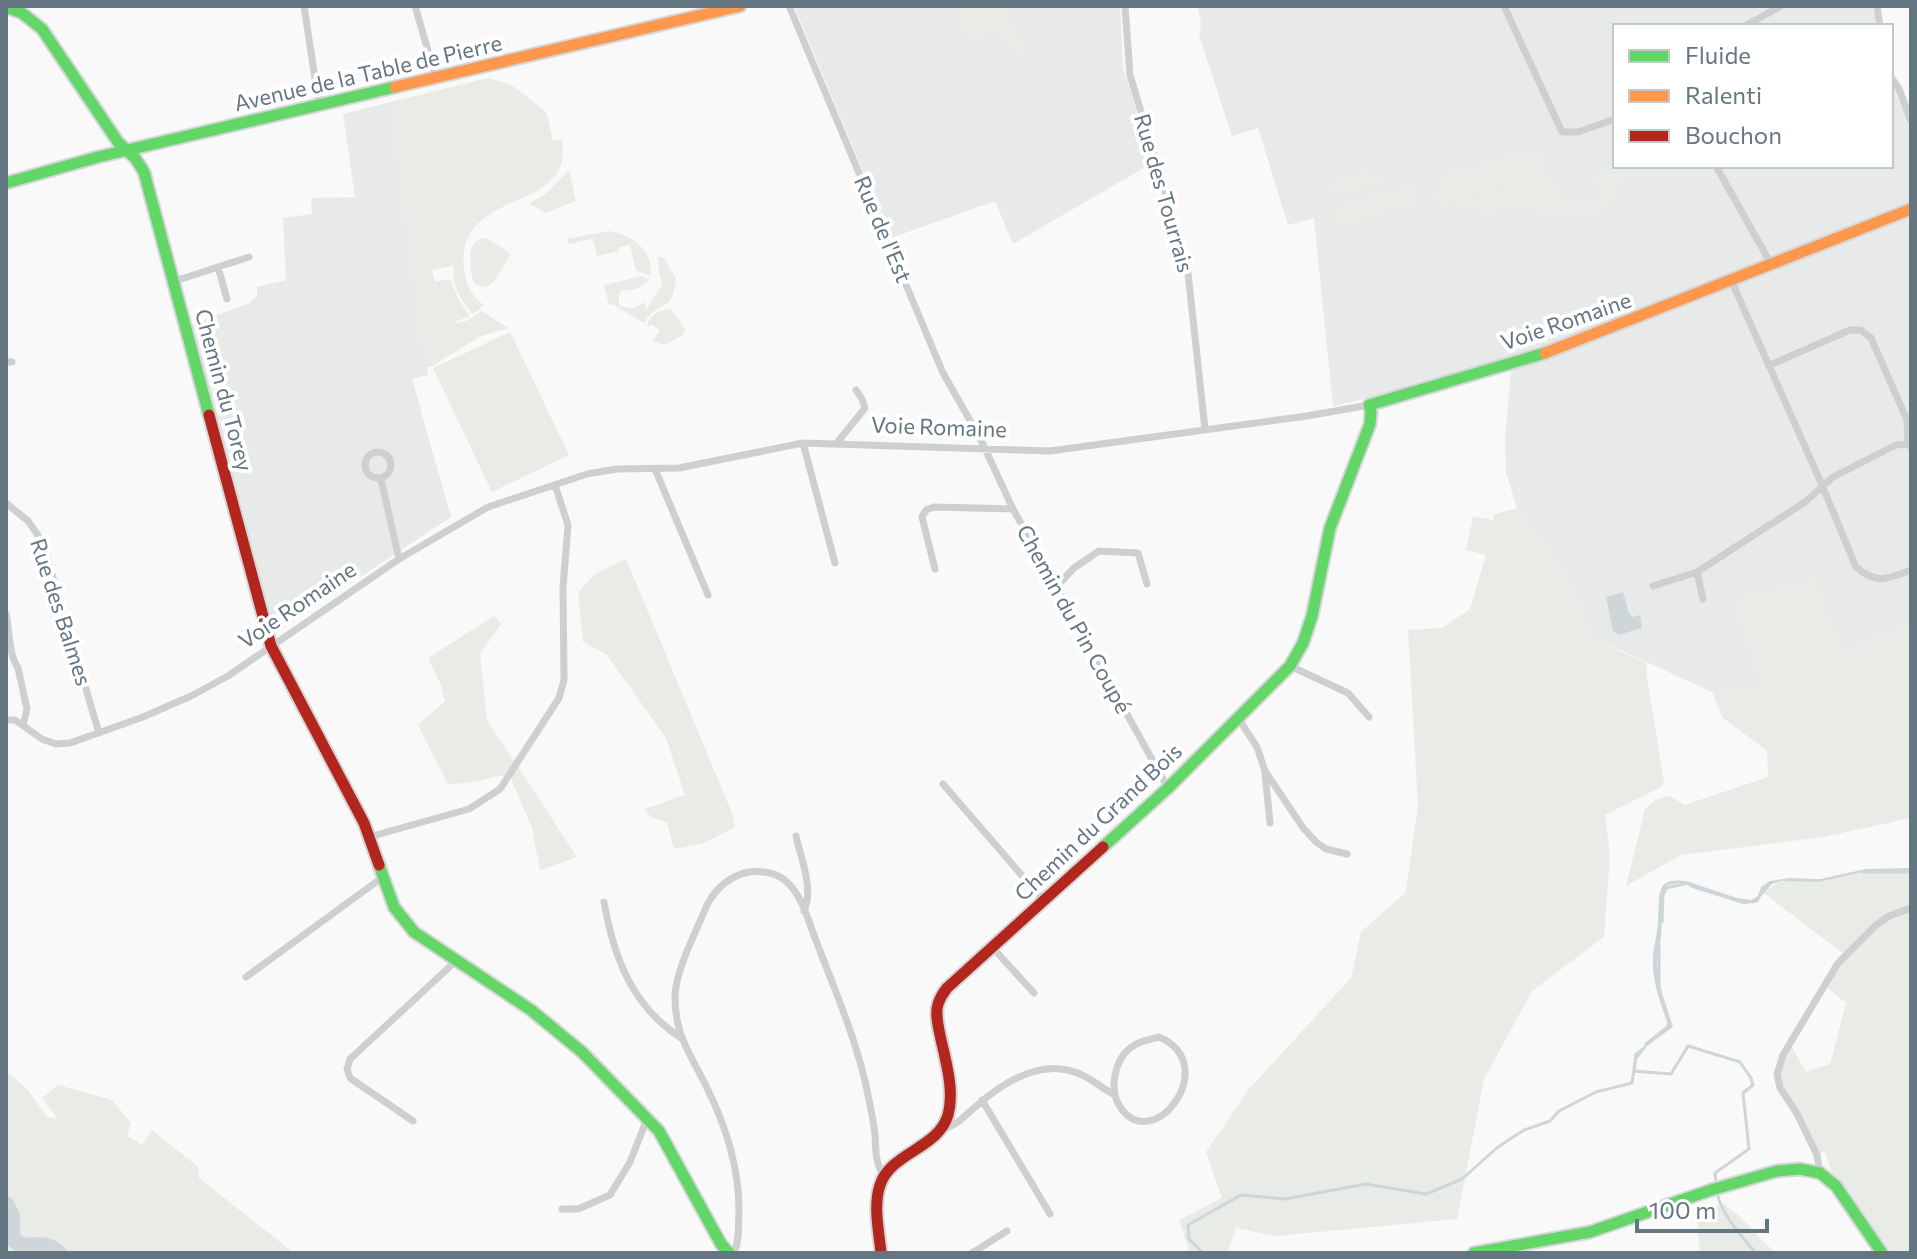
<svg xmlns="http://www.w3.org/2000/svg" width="1917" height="1259" font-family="Commissioner,sans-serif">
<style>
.built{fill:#e8e9e9}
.green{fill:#e8ebe6}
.water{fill:#ced6d9}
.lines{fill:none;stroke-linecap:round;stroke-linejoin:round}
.stream{stroke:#ced6d9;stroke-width:3}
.river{stroke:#ced6d9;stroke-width:16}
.fast-casing{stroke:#d5d6d7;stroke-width:15}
.slow-casing{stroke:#d5d6d7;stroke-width:15}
.jam-casing{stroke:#d5d6d7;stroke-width:15}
.street{stroke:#cecfd0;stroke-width:7}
.fast{stroke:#63d668;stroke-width:11}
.slow{stroke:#ff974d;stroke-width:11}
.jam{stroke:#b3261e;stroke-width:11}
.labels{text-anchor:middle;stroke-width:8;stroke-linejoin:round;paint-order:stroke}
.street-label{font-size:22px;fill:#657683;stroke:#fff}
</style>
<rect width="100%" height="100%" fill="#f9f9f9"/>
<path class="built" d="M794 6H1120L1123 68 1154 162 1013 244 995 201 891 238Z
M1198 6H1874L1877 26H1615V166H1891V77L1899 93 1911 132V624L1842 652 1736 599 1763 686 1712 692 1625 652 1595 641 1558 563 1517 508 1506 473 1505 440 1512 359 1392 393 1333 406 1314 218 1288 225 1258 128 1232 136 1199 35 1201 24Z
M391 102 428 375 412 379 451 517 273 635 193 324 250 303 257 296V287L286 280 283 218 312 214 311 198 355 197 343 114Z"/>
<path class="green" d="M961 6H1002L1026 50 1016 55 1011 52 1001 34 1003 30 1001 29 969 41 956 16Z
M488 78 510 84 545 111 547 115 553 141 562 140C575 216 455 185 464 269 466 285 471 296 484 305L473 314 471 313C461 299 451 284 454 267L451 266 432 270 435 282 449 279 451 281 458 298 469 315V317L456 321V323L466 321 482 311 508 328 481 336 432 366 427 367 391 102Z
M1540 147 1548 171 1440 206 1434 205 1438 175Z
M1617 166H1642L1627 176 1611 203 1591 217 1569 218 1557 213 1505 210 1490 213 1449 207 1553 173 1565 206 1600 195 1594 174Z
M569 170 576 201 546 213 529 203C550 194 554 184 569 170Z
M1364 170 1374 177V180L1388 176 1389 180 1348 193 1322 185Z
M1421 181 1417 203 1335 228 1332 207 1391 188 1393 190H1399Z
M609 231C633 235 653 250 651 276L636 270 630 245 619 247V251L597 256 593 239 569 244 567 239Z
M481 238 488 239 511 254 494 281 487 287C482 286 477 287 474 282 472 279 471 271 471 268 470 255 469 244 481 238Z
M658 257 664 258 676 279C672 315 659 298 644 323L612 304 609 305 604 285 642 276 650 280 636 289 621 291 619 295V305C629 309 635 310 644 302L647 309 662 285 659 273Z
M668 309H671L685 329 683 335 664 345 653 341 660 330 651 324 649 327 647 325C651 315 657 311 668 309Z
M510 332 569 455 492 492 433 368Z
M1517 508 1558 563 1595 641 1646 662 1647 677 1664 783 1661 787 1605 815 1610 855 1604 937 1532 991 1484 1079 1457 1219 1276 1236 1236 1228 1228 1251 1225 1253H1190L1179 1220 1222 1198 1206 1152 1249 1089 1351 978 1361 932 1406 892 1418 805 1408 630 1442 628 1470 609 1486 555 1466 550 1473 516 1493 520 1495 514Z
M626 559 732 813 735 827 704 843 674 849 667 822 651 817 644 809 685 795 666 738 607 655 583 642 578 593 594 575Z
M1815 577 1842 652 1911 624V818L1823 837 1681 855 1626 886 1645 809 1655 800 1670 796 1685 805 1768 777 1767 751 1723 718 1712 692 1763 686 1736 599Z
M494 616 501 624 480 654 487 720 577 857 540 870 532 828 509 774 468 783 448 784 418 725 445 701 441 685 428 658Z
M1902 871 1911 872V1253H1882L1836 1186 1825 1151 1817 1155 1780 1088 1777 1074 1790 1044 1806 1072 1830 1064 1846 1003 1824 985 1845 955 1764 893 1777 883 1791 880 1818 882 1860 873Z
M10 1074 27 1089 47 1117 58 1119 42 1098 58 1085 112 1100 131 1123 127 1136 142 1145 152 1130 198 1167 199 1178 294 1253H6V1076Z
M1724 1204 1738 1215 1775 1253H1700L1696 1211Z"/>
<path class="water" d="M1623 592 1629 613 1633 617 1640 615 1642 628 1618 635 1613 631 1606 597Z
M1911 868V872H1864L1819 882 1782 881 1772 884 1759 899 1747 904 1687 885 1679 883 1668 885 1663 893 1661 937 1657 964 1662 993 1673 1027 1647 1046 1638 1058 1633 1055 1669 1027C1661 1005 1652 982 1653 959 1653 946 1658 933 1658 921 1660 895 1654 875 1689 882L1737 898 1751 900 1760 895 1765 884 1770 881 1789 878 1820 879 1866 869Z"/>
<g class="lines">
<path class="stream" d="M1863 872H1911
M1691 886 1745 903
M1752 902 1757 901 1763 887
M1662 922 1663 895 1666 888 1684 884
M1659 981V945
M1646 1044 1669 1026 1668 1024
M1634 1071 1671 1074 1688 1046 1740 1062 1751 1078 1753 1085 1743 1093 1749 1149 1715 1173 1716 1185
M1717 1193C1722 1215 1741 1236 1756 1253
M1203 1253 1189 1239 1188 1225 1241 1195 1285 1199 1366 1184 1426 1194 1462 1179 1498 1147 1524 1130 1550 1121 1559 1111 1596 1092 1632 1083 1636 1056"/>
<path class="river" d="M6 1204 12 1216V1238C28 1255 40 1236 59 1253"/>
<defs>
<path id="fast" d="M6 7 22 13 42 29 118 142 135 158 144 172 209 415
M6 183 98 157 395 87
M1103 847 1168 788 1290 666 1303 643 1312 616 1330 528 1370 424 1371 412 1369 405 1545 353
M379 865 394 907 414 932 531 1010 582 1052 659 1131 721 1244 729 1253
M1474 1253 1590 1232 1711 1190 1777 1171 1800 1169 1820 1173 1836 1186 1882 1253"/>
<path id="slow" d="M395 87 740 6
M1545 353 1911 209"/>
<path id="jam" d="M209 415 271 646 364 823 379 865
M881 1253C879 1232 873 1206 880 1185 891 1152 938 1149 948 1115 955 1090 945 1059 940 1035 938 1025 935 1014 938 1004 940 998 943 993 947 988L1103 847"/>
</defs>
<use href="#fast" class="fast-casing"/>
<use href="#slow" class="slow-casing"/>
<use href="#jam" class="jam-casing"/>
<path class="street" d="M304 6 319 105
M415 6 436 78
M789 6 943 373 980 438 1013 509 1168 788
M1125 6 1130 75 1187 264 1205 429
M1504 6 1562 132H1578L1615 119
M1877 6 1880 26
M1745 26 1781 6
M1891 77 1899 89 1911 121
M1716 166 1771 264
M218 267 227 299
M1731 280 1822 485 1856 567C1877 585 1887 579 1911 570
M175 281 249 257
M6 362H12
M1770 365 1850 330H1861L1871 338 1907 420 1908 444
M803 443 835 563
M836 444 865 408 862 399 856 390
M365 465a13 13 0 1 1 26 0a13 13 0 1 1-26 0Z
M655 469 708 595
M381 479 399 559
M6 503 28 521 42 541 99 733
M935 569 922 517 926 510 934 507 1013 509
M1697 572 1703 599
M1057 586 1074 568 1099 551 1138 553 1147 584
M1653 586 1697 572 1805 502 1833 477 1896 445 1908 444 1911 447
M6 614C10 632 8 652 18 668L27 709 23 725
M1290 666 1348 693 1369 717
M1238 718 1257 747 1265 771 1304 829 1316 842 1326 849 1347 854
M6 720H15L42 739 56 744 70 743 143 717 191 696 228 676 399 559 488 507 587 474 617 469 679 468 803 443 1050 451 1307 416 1369 405
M1265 773 1270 823
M943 784 1044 901
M796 836C801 859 814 888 804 911
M369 837 469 809 500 789 559 698 564 680 563 587 568 525 555 485
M604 902C614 958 632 1006 681 1038
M992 947 1034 993
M246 977 383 877
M1159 1037C1224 1065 1151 1159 1119 1105 1109 1088 1115 1060 1130 1048 1138 1041 1149 1040 1159 1037Z
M982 1100 1050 1214
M413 1121 350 1078 347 1069 350 1059 457 960
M943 1128C956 1127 964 1116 974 1108 1003 1082 1043 1056 1082 1075 1093 1080 1103 1089 1115 1095
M1820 1173 1817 1155 1796 1112 1780 1088 1777 1074 1783 1055 1838 963 1876 925 1889 916 1911 908
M562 1209H578L610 1195 630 1162 647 1119
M734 1253C740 1240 738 1225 739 1211 739 1168 726 1126 707 1088 691 1054 675 1037 675 997 675 971 697 930 707 905 716 888 729 876 749 872 762 870 778 873 788 883 803 897 809 924 817 943 834 988 854 1034 865 1081 869 1099 873 1117 875 1135 876 1153 875 1159 883 1176
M972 1253 1007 1231"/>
<use href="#fast" class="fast"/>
<use href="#slow" class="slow"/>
<use href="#jam" class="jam"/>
</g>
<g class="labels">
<g class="street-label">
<text transform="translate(368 73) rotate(-13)" y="8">Avenue de la Table de Pierre</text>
<text transform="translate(1164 193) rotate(74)" y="8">Rue des Tourrais</text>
<text transform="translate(883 229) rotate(67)" y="8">Rue de l'Est</text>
<text transform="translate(1566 321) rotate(-19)" y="8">Voie Romaine</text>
<text transform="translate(224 390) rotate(75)" y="8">Chemin du Torey</text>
<text transform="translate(939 427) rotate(2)" y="8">Voie Romaine</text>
<text transform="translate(297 605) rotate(-34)" y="8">Voie Romaine</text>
<text transform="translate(61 612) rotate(72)" y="8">Rue des Balmes</text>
<text transform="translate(1074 619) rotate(61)" y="8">Chemin du Pin Coupé</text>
<text transform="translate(1098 822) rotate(-43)" y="8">Chemin du Grand Bois</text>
</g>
</g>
<rect width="1917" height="1259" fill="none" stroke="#657683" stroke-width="16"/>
<rect x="1613" y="24" width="280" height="144" fill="#ffffff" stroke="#c1c8cd" stroke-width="2"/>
<rect x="1629" y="50" width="40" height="12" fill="#63d668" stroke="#c1c8cd" stroke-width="2"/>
<text x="1685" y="64" font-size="24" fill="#657683">Fluide</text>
<rect x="1629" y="90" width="40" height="12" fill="#ff974d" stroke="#c1c8cd" stroke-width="2"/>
<text x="1685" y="104" font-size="24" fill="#657683">Ralenti</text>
<rect x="1629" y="130" width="40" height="12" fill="#b3261e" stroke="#c1c8cd" stroke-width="2"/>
<text x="1685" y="144" font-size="24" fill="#657683">Bouchon</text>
<path d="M1637 1219v12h130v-12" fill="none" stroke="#657683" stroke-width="4"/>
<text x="1649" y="1219" font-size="24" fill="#657683" stroke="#ffffff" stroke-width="6" paint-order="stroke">100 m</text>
</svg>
